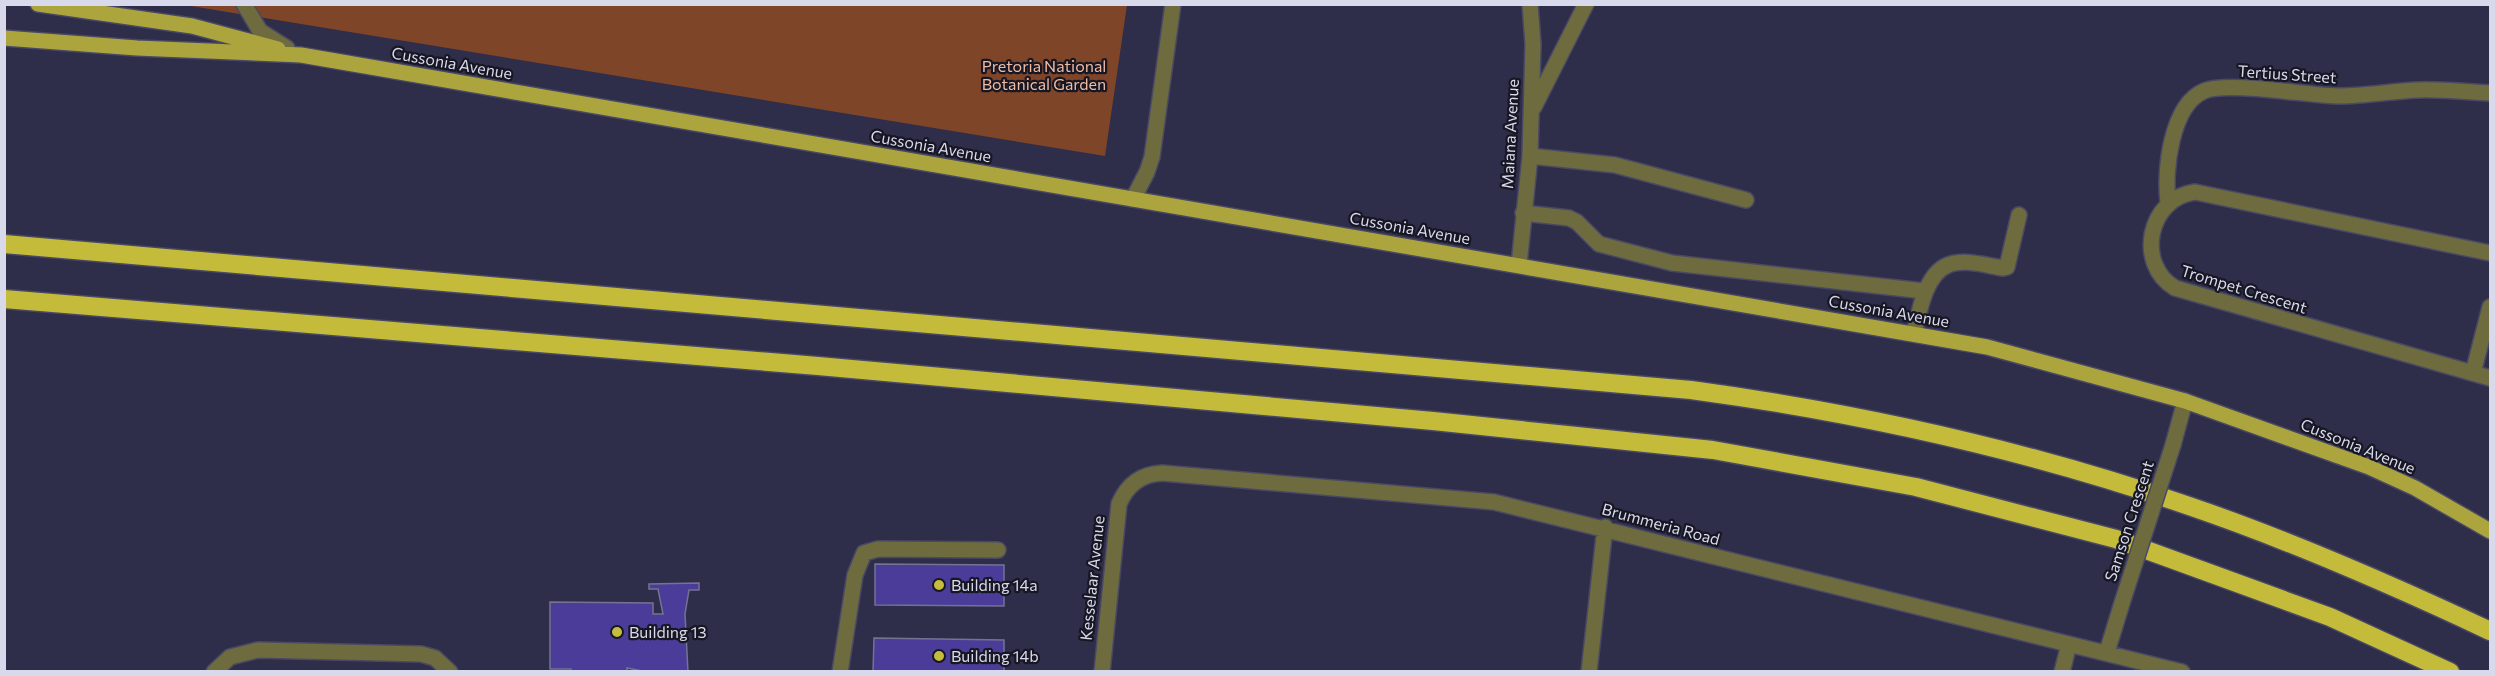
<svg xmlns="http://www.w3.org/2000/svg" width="2495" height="676" font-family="Commissioner,sans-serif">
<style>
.green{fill:#7f4529}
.building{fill:#4a3c98;stroke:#737394;stroke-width:1.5}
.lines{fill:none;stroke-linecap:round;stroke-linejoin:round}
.minor-casing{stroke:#494964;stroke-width:18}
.major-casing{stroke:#494964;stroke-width:18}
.highway-casing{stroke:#494964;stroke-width:21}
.minor{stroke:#6e6c3e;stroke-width:15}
.major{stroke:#aca53e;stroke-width:15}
.highway{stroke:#c4bb3a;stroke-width:18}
.minor-bridge-casing{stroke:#494964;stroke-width:18;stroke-linecap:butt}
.minor-bridge{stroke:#6e6c3e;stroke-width:15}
.poi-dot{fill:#c5bc3d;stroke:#171724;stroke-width:2}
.labels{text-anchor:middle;stroke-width:4.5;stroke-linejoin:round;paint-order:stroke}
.street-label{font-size:16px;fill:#d9d9ec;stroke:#171724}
.park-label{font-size:16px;fill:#f0bba3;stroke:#171724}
.poi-label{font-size:16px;fill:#d9d9ec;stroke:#171724;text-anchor:start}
</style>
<rect width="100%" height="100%" fill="#2e2d4a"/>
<path class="green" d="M185 5H1127L1105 156Z"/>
<path class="building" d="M875 564 1004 565V606L875 605Z
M699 583V590H689L685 614 688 672H647L627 668V672H571V669H550V602L653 603V614H663L658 589H649V584Z
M874 638 1004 640V672H873Z"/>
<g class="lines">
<defs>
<path id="minor" d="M244 4 260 31 287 48
M1534 107 1586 4
M1530 156 1615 165 1746 200
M1133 199 1147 172 1152 157 1173 4
M2168 202C2164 171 2171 105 2204 91 2229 81 2309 96 2340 96 2366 96 2392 91 2418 90 2442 89 2466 92 2490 93
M1523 213 1569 218 1577 222 1599 244 1672 263 1924 291
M2490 253 2195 192C2148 198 2135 264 2175 288L2490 378
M1519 265 1530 156 1533 44 1530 4
M1914 334C1919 313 1925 274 1948 265 1963 258 1988 266 2003 268L2007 267 2019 215
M2473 373 2490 307
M2173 445 2185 401
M2107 652 2122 603
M214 672 230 657 258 650 421 654 435 658 450 672
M840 672 855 575 864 553 878 549 998 550
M1102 672 1119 504C1127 485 1141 474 1162 473L1494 502 2182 672
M1589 672 1605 527
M2062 672 2069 644"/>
<path id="major" d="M38 4 192 26 278 49
M4 38 137 48 301 55 1987 347 2185 401 2369 467 2415 488 2490 531"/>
<path id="highway" d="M4 244 1691 390C1860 413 2027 450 2189 506 2292 541 2392 585 2490 631
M4 299 818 366 1433 421 1713 450 1916 487 2116 539 2330 617 2450 672"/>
</defs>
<use href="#minor" class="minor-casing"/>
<use href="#major" class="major-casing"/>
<use href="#highway" class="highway-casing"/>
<use href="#minor" class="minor"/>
<use href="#major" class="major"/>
<use href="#highway" class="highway"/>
<defs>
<path id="minor-bridge" d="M2122 603 2173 445"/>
</defs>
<use href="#minor-bridge" class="minor-bridge-casing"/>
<use href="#minor-bridge" class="minor-bridge"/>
</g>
<g class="poi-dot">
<circle cx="939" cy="585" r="6"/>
<circle cx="617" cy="632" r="6"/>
<circle cx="939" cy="656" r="6"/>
</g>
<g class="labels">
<g class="street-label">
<text transform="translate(452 63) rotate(10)" y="6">Cussonia Avenue</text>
<text transform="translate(2287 74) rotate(4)" y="6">Tertius Street</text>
<text transform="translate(1510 134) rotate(-87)" y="6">Maiana Avenue</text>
<text transform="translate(931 146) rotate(10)" y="6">Cussonia Avenue</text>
<text transform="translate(1410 228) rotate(10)" y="6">Cussonia Avenue</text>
<text transform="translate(2244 289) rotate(17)" y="6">Trompet Crescent</text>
<text transform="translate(1889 311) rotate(10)" y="6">Cussonia Avenue</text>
<text transform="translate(2358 446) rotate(22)" y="6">Cussonia Avenue</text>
<text transform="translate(2129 521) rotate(-72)" y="6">Samson Crescent</text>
<text transform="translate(1661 524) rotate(15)" y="6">Brummeria Road</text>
<text transform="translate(1092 578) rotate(-84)" y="6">Kesselaar Avenue</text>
</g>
<g class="park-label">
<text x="1044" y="72">Pretoria National<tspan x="1044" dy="18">Botanical Garden</tspan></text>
</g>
<g class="poi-label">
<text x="951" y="591">Building 14a</text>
<text x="629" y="638">Building 13</text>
<text x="951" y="662">Building 14b</text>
</g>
</g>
<rect width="2495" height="676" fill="none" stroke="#d9d9ec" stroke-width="12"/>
</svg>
